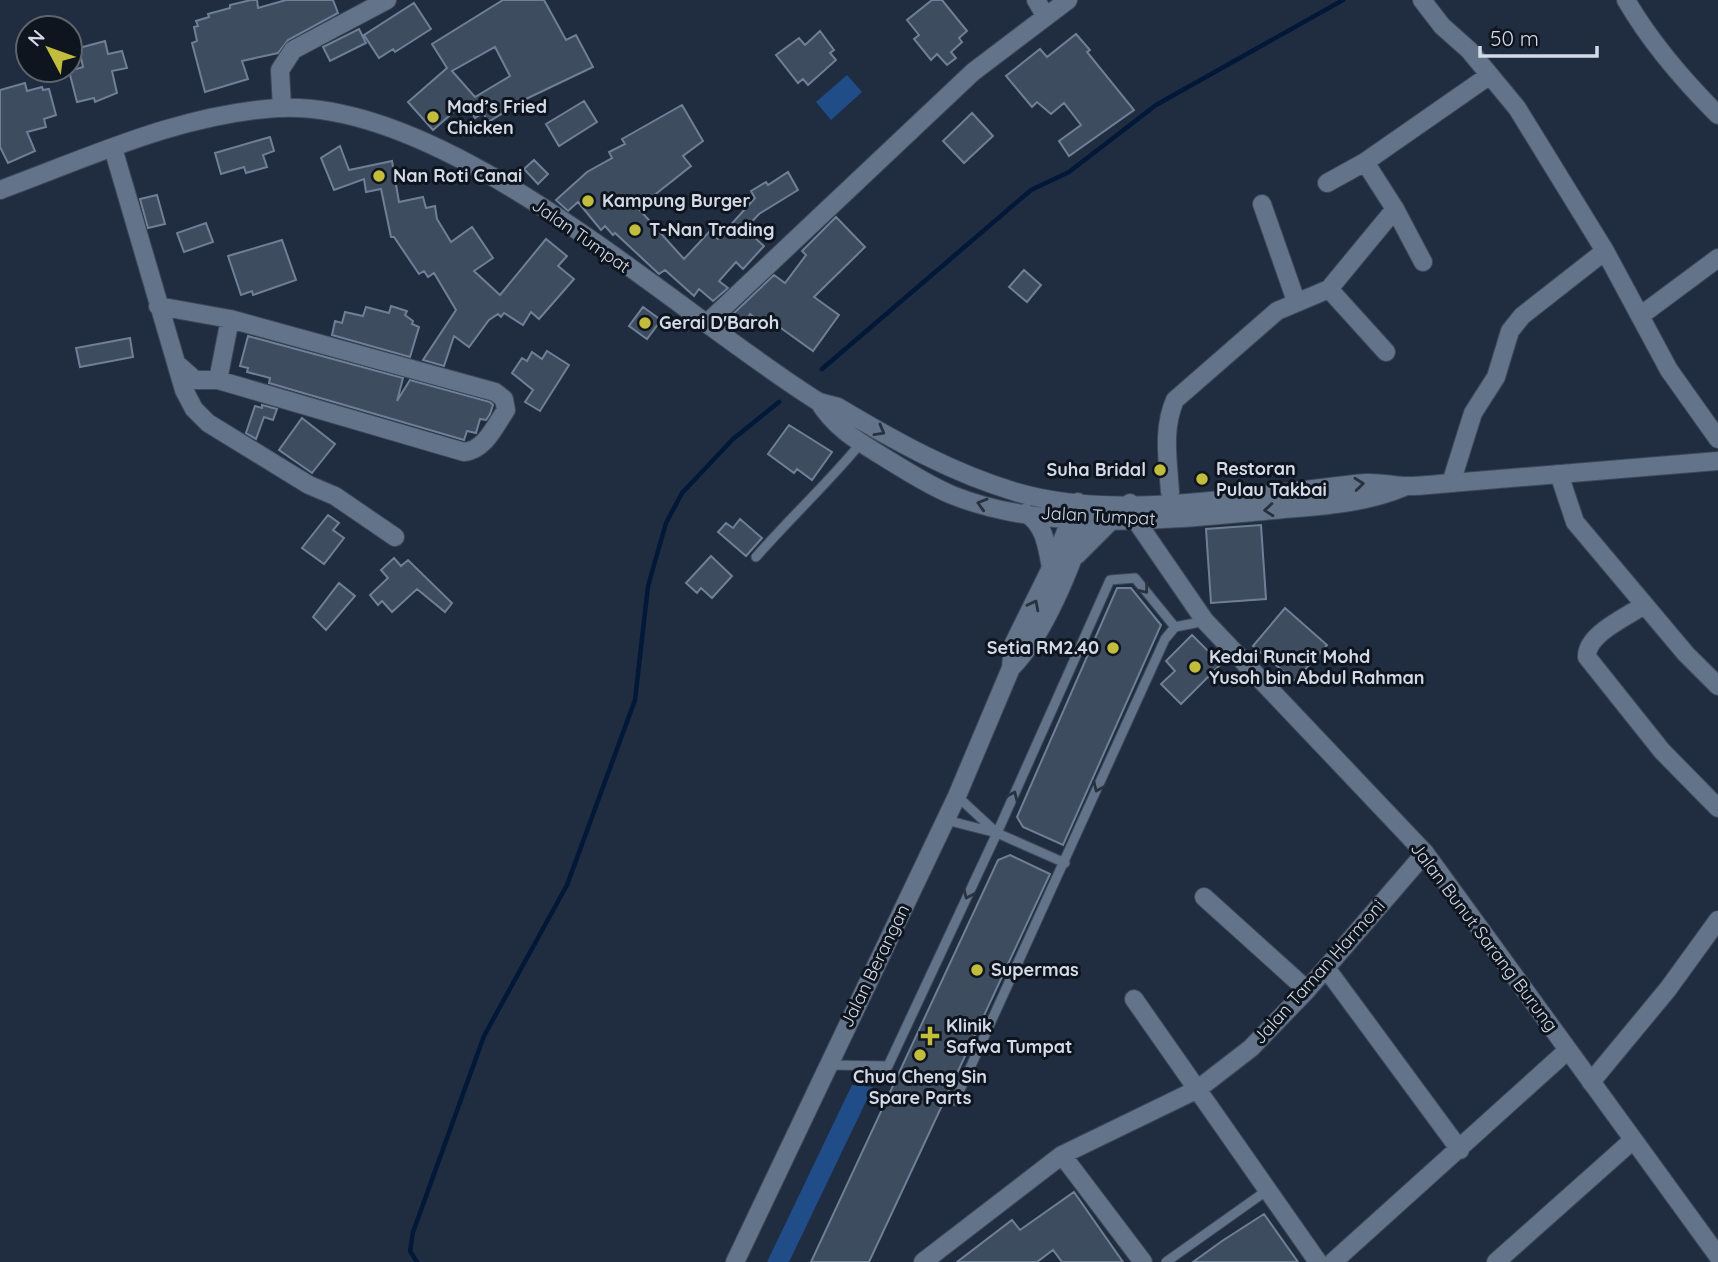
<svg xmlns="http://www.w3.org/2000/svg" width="1718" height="1262" font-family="Quicksand,sans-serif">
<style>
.green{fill:#204c87}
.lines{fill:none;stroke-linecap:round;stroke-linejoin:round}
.stream{stroke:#021838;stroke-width:4.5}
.building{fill:#3e4c60;stroke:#6f7f95;stroke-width:2;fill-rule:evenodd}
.lane-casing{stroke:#3d4858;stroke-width:11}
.street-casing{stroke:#3d4858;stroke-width:20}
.secondary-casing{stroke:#3d4858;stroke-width:20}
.lane{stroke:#637389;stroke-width:9}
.street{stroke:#637389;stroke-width:18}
.secondary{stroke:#637389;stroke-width:18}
.oneway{stroke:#28313e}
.poi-dot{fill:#c3bd3e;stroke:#0f151e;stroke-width:2.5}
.labels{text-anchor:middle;stroke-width:6;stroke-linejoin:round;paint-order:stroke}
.poi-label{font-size:18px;font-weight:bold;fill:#d2dbe7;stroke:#0f151e;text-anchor:start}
.street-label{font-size:18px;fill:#d2dbe7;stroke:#0f151e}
</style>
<rect width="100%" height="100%" fill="#202d40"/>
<path class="green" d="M847 75 862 92 831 120 816 102Z
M852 1085 873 1087 789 1262H767Z"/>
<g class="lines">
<path class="stream" d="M822 369 1031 190 1069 172 1156 105 1343 0
M417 1262 410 1251 413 1232 484 1036 567 885 635 700 648 586 666 523 682 493 733 439 779 402"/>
</g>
<path class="building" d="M251 0H257L258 8 286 0H333L338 13 288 40 278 53 242 61 248 79 205 92 192 43 197 41 194 27 198 26 196 21 209 17 208 14 230 8V5Z
M503 0H544L566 40 576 35 593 67 528 98 488 122 483 113 475 118 465 102 433 130 408 102 447 68 432 44ZM495 47 510 76 475 97 452 71Z
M932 0H942L967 31 959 38 962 42 951 52 956 58 947 65 937 54 931 60 914 39 919 35 907 20Z
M414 3 431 29 395 52 393 49 379 58 364 35Z
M359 29 366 43 330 61 323 47Z
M820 31 834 50 830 53 836 60 808 85 803 79 798 83 776 55 799 38 805 45Z
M1076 34 1090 50 1087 52 1134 110 1069 156 1059 141 1081 125 1064 103 1051 114 1037 102 1032 107 1006 76 1040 49 1047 57Z
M105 41 108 54 122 51 127 68 112 71 117 93 95 102 94 98 77 102 69 71 83 67 79 48Z
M25 83 27 91 42 87 43 90 49 89 56 115 44 119 46 127 27 132 35 151 8 163 0 147V90Z
M584 101 597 122 559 146 546 124Z
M682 105 703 141 683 156 691 166 638 208 684 259 710 231 718 239 755 198 751 191 766 182 768 185 788 172 798 190 759 214 745 229 764 246 743 269 736 262 719 281 728 288 713 301 699 289 694 296 665 270 659 274 615 233 613 235 605 226 601 230 578 202 568 211 556 200 587 172 612 158 609 152 625 144 622 139Z
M972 113 993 136 964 163 943 141Z
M270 137 274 151 263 155 267 167 246 173 244 167 221 174 215 153Z
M340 146 349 170 392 161 399 202 423 197 426 208 435 206 437 219 451 242 472 227 493 258 474 271 500 295 546 239 567 256 558 266 574 279 539 319 531 312 523 325 504 313 501 317 498 314 489 320 469 347 454 336 444 366 423 360 456 310 434 273 428 277 424 271 419 274 394 237H391L381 189 366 192 364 179 334 190 321 158Z
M534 160 548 174 538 184 524 169Z
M157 195 165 224 148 228 140 199Z
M836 217 865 247 814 297 839 315 813 351 771 321 769 323 761 317 758 320 750 314 745 322 733 314 774 275 785 283 806 255 802 251Z
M206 223 213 242 184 252 177 233Z
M282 240 296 280 253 295 252 291 241 295 228 256Z
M1024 270 1041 285 1027 302 1009 287Z
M391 306 407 311 405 315 413 321 412 324 419 327 410 357 332 335 335 321 342 323 345 312 363 316 366 307 389 313Z
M643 307 661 320 647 339 629 326Z
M248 336 403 378 397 401 410 380 490 402 493 405 490 414 486 420 480 419 476 433 467 431 464 440 269 383 270 378 247 372 248 368 240 366Z
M130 338 133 357 80 367 76 348Z
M547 351 569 365 540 411 525 402 533 390 512 373 522 358 527 361 532 352 542 359Z
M262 405 277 409 273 420 264 417 256 439 246 433 255 406 262 408Z
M302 418 335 444 312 473 279 450Z
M789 425 832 452 812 480 797 469 794 473 768 454Z
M328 515 339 523 333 530 344 538 324 564 302 548Z
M740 519 762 538 746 556 718 532 726 523 733 528Z
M1261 525 1266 599 1211 603 1206 529Z
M711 556 732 576 712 598 701 588 697 593 686 583Z
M394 558 401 566 408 560 452 603 445 612 417 589 392 612 382 601 378 605 370 595 388 578 381 570Z
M339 583 355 596 326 630 313 617Z
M1117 588H1131L1161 625 1063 845 1023 827 1017 817Z
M1285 608 1327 645 1295 681 1253 646Z
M1192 635 1221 664 1181 704 1161 684 1175 671 1166 661Z
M1010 855 1050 874 869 1262H811L998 860Z
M1074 1192 1123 1262H1062L1053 1250 1037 1262H957L1012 1220 1020 1230Z
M1264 1214 1298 1262H1193L1222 1241Z"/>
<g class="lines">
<defs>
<path id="lane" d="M756 557C790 518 828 483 861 443
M1175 627 1205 621
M957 796 997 833 1065 863
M946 820 997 833 1110 580 1135 578 1175 627 1165 639 955 1101
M829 1065 888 1066 997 833
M1166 1262 1269 1189"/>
<path id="street" d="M1036 0 1046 17
M1422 0 1442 26 1469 50 1517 108 1605 251 1669 370 1718 439
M1626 0C1651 43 1683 80 1718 115
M282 108 280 70 293 50 387 0
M113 148 184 390 194 409 208 423 309 485 335 496 395 537
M1327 183 1365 162 1490 75
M1262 204 1296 301
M1395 209 1423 262
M1329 289 1386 352
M158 306 230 319 495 392 504 399 506 410C495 426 485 450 464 452L218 380H195L176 363
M1640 316 1718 258
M707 323 973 72 1068 0
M218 380 230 319
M1559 474 1575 522 1686 654 1718 686
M1451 483 1473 413 1496 377 1510 331 1522 316 1605 251
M1170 492C1168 461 1162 429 1175 400L1277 311 1329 289 1395 209 1365 162
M1644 605C1627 617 1586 634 1587 657L1662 751 1718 808
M1204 897 1307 990
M1326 968 1460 1150
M1134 999 1318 1262
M1591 1082 1668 989 1718 920
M1062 1155 1143 1262
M923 1262 1062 1155 1198 1089 1251 1048 1307 990 1425 853
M1333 1262 1568 1050
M1496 1262 1633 1140"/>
<path id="secondary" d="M0 190C90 157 180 114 278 108 449 98 677 314 819 402L838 407C895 441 952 473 1016 492 1120 523 1259 493 1366 483 1380 482 1394 486 1408 486 1422 486 1437 484 1451 483L1718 461
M819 402C835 429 861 443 887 459 908 472 930 486 952 495 1047 533 1165 520 1264 511 1312 506 1359 506 1404 487
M1130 503 1139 525 1205 621 1425 853 1718 1256
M1025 513C1045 524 1047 547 1051 568
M1077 555 1112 520
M1011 668C1047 633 1074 559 1090 510
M735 1262 957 796 1011 668 1013 645 1051 568 1078 502"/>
</defs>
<use href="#lane" class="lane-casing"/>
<use href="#street" class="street-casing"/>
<use href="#secondary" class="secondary-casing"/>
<use href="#lane" class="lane"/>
<use href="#street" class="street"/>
<use href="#secondary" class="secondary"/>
</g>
<defs><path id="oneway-chevron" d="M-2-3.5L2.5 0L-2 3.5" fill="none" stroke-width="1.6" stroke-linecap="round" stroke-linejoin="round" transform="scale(1.75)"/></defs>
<g class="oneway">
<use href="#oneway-chevron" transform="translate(880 431) rotate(29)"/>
<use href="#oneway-chevron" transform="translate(1359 484) rotate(-6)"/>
<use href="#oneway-chevron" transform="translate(982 504) rotate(-164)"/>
<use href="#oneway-chevron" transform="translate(1269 510) rotate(175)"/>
<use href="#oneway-chevron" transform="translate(1144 589) rotate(51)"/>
<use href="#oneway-chevron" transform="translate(1034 605) rotate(-63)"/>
<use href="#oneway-chevron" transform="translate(1098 787) rotate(114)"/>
<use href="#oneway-chevron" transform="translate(1013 796) rotate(-66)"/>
<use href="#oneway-chevron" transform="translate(968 894) rotate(115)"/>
</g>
<g class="poi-dot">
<circle cx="433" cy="117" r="7"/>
<circle cx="379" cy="176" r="7"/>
<circle cx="588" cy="201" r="7"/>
<circle cx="635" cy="230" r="7"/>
<circle cx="645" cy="323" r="7"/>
<circle cx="1160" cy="470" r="7"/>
<circle cx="1202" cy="479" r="7"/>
<circle cx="1113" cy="648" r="7"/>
<circle cx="1195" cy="667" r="7"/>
<circle cx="977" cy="970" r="7"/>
<path d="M926.5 1025.5h7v7h7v7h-7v7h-7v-7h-7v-7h7z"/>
<circle cx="920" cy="1055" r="7"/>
</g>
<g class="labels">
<g class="poi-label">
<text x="447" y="113">Mad’s Fried<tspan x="447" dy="21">Chicken</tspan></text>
<text x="393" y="182">Nan Roti Canai</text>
<text x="602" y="207">Kampung Burger</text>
<text x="649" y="236">T-Nan Trading</text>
<text x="659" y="329">Gerai D'Baroh</text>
<text x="1216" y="475">Restoran<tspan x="1216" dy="21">Pulau Takbai</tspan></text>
<text x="1146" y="476" text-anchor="end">Suha Bridal</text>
<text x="1099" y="654" text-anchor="end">Setia RM2.40</text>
<text x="1209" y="663">Kedai Runcit Mohd<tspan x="1209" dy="21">Yusoh bin Abdul Rahman</tspan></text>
<text x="991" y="976">Supermas</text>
<text x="946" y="1032">Klinik<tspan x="946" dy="21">Safwa Tumpat</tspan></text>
<text x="920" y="1083" text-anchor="middle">Chua Cheng Sin<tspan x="920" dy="21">Spare Parts</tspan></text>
</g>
<g class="street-label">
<text transform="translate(581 236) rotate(35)" y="6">Jalan Tumpat</text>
<text transform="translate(1098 516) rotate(3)" y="6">Jalan Tumpat</text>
<text transform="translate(1484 937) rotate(53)" y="6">Jalan Bunut Sarang Burung</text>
<text transform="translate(875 966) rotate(-64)" y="6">Jalan Berangan</text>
<text transform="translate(1319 972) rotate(-48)" y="6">Jalan Taman Harmoni</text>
</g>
</g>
<g transform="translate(49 49) rotate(311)"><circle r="33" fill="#0f151e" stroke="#5d646e" stroke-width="2"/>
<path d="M0-5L12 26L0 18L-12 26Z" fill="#c3bd3e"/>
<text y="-10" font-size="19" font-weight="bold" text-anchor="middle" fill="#d2dbe7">N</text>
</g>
<path d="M1480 46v10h117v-10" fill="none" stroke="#d2dbe7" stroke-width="3.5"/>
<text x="1490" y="46" font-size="21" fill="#d2dbe7" stroke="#0f151e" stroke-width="5" paint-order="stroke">50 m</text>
</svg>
